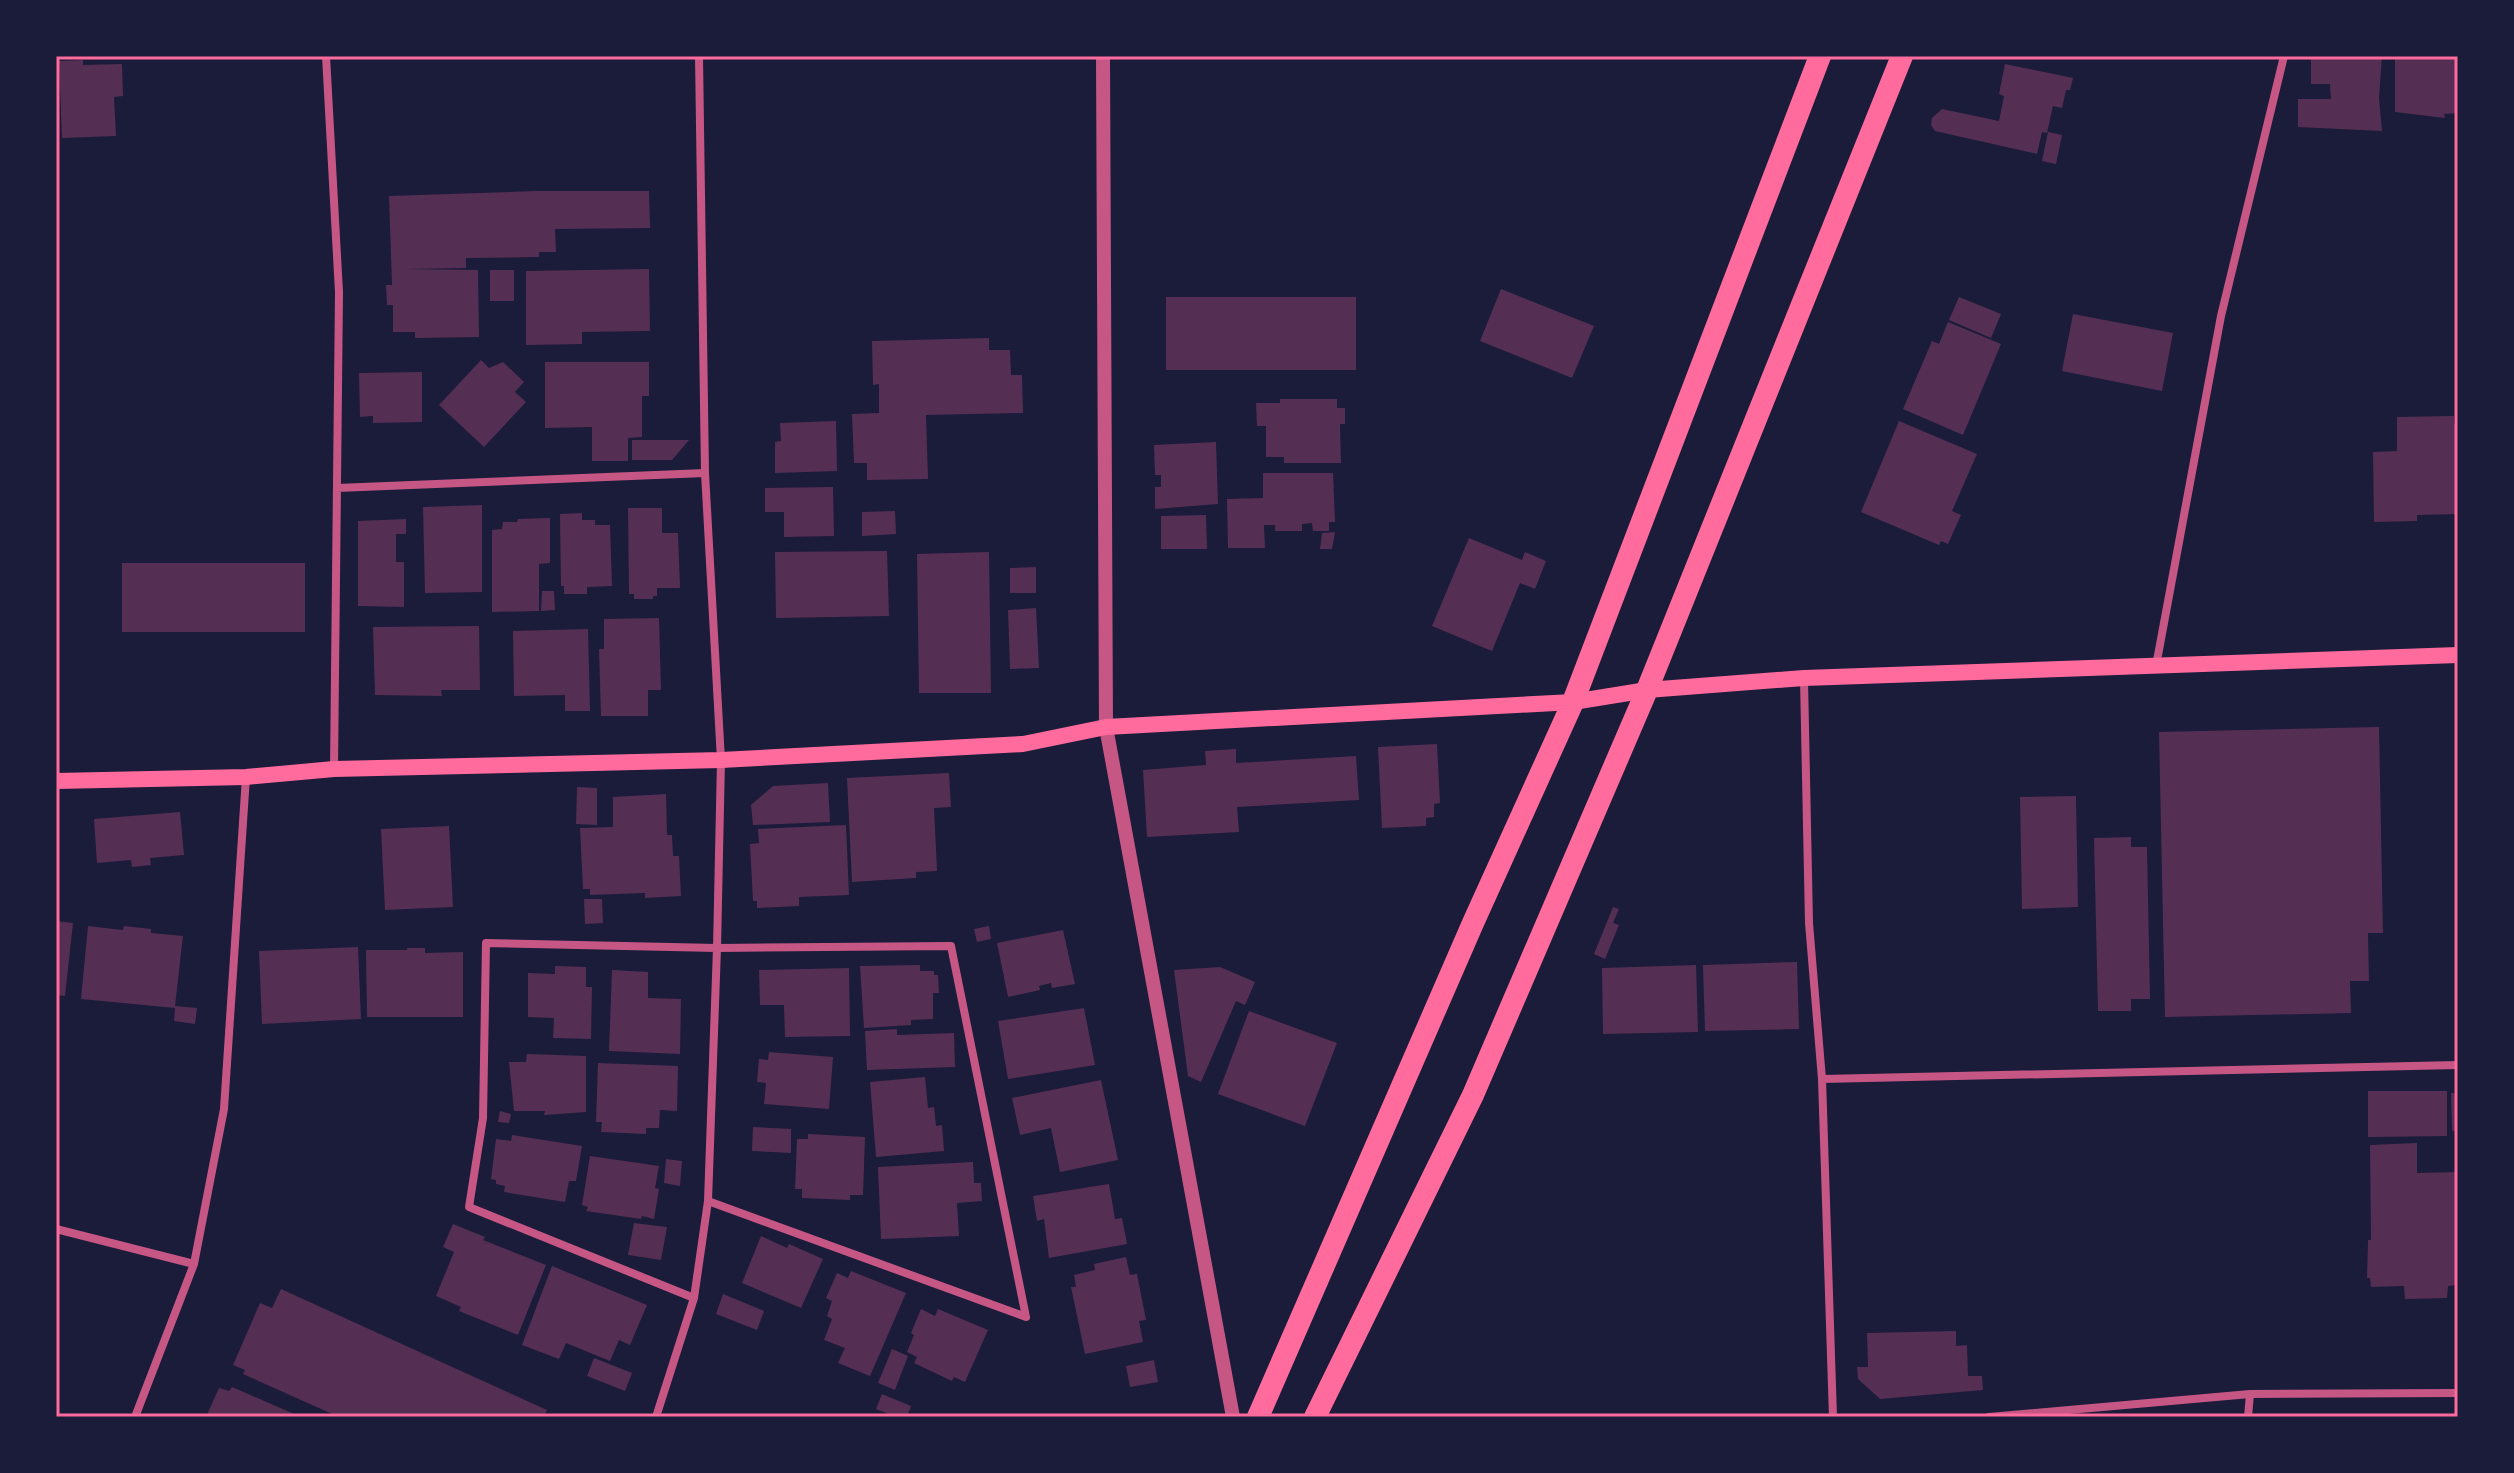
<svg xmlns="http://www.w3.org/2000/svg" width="2514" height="1473" font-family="Manrope,sans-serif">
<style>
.building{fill:#542f53}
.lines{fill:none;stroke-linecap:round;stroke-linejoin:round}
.minor{stroke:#c65784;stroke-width:8}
.tertiary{stroke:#c65784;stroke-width:14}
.secondary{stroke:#ff6b9d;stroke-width:16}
.trunk{stroke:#ff6b9d;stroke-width:22}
.neatline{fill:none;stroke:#ff6b9d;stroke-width:3}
</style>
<rect width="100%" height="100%" fill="#1b1b3a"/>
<path class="building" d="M2311 56H2382L2379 98 2382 131 2298 127V99H2331L2330 84H2311Z
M2395 56H2458V113L2444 114 2445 118 2395 112Z
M83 60V65L122 64 123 96 114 97 116 136 62 138 59 61Z
M2005 64 2073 78 2070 90H2066L2062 108 2053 106 2047 133 2042 132 2037 154 1935 131 1931 125 1932 118 1942 109 1999 121 2004 96 1999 94Z
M2048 132 2062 135 2056 164 2042 161Z
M537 191H649L650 228 555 229 556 252H539V257L466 258V268L405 269 478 270 479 337 415 338V332H393V305H387L386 285H392L389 196Z
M649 269 650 331 582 332V344L526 345V271Z
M490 270H514V301H490Z
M1501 289 1594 326 1572 378 1480 341Z
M1166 297H1356V370H1166Z
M1959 297 2001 314 1991 338 1949 320Z
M2073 314 2173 333 2162 391 2062 371Z
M1948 322 2001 344 1963 435 1903 409 1932 341 1939 344Z
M989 338V350H1010L1011 375H1022L1023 413 926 415 928 479 867 480V463H854L852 414 879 413V384L873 385 872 341Z
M481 360 489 368 503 362 524 382 515 392 526 402 484 447 439 405Z
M545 362H649V396H642V437L628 438V461H592V427L545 428Z
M422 372V422L373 423V416L360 417 359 373Z
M1280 399H1337V408H1345V424H1340L1341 463H1284V457H1266V426H1257L1256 403H1280Z
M2454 416V424H2458V514L2417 515V521L2374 522 2373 452 2397 451V417Z
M836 421 837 471 775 473V442L781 441 780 423Z
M1899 421 1977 454 1952 511 1961 515 1948 544 1941 541 1939 545 1861 512Z
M632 440H689L672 460H632Z
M1216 442 1218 504 1155 509V487H1161V475H1155L1154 445Z
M1263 473H1333L1335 522H1329V531H1313L1312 523 1302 524V531H1275V525H1264L1265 548H1228L1227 499 1263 498Z
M833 487 834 536 784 537V512H765V488Z
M482 505V592L425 593 423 507Z
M628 508H662V533H678L680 588H657V596H653V599H634V594H629Z
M895 511 896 534 862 536V512Z
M582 513V520H595V525H610L612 586 587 587V594H564V586H561L560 514Z
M1206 515 1207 549H1161V516Z
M550 518V563L539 564V611L492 612V530L502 529 503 522H517L518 519Z
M406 519V534H396V562H404V607L358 606V521Z
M1335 532 1332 549H1320L1322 533Z
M1469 538 1522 560 1525 552 1546 561 1535 589 1520 583 1492 651 1432 626Z
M887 551 889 616 776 618 775 552Z
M989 552 991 693H919L917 554Z
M122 563H305V632H122Z
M1036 567V593H1010V568Z
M542 591H554L555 610 541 611Z
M1036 608 1039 668 1010 669 1008 610Z
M659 618 661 690H648V716H601L599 649H604V619Z
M479 626 480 690H441L442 696 375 695 373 627Z
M588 629 590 711H565V695L514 696 513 631Z
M2379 727 2383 933H2368L2369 981H2350L2351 1013 2165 1017 2159 732Z
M1437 744 1440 803 1434 804V817L1426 818V826L1382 828 1378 747Z
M1236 749V763L1356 756 1359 800 1237 807 1239 832 1147 837 1143 770 1206 765 1205 751Z
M949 773 951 807 934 808 937 871 916 872V878L852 882 847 778Z
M828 783 830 822 753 825 751 805 773 786Z
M577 787 597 788V825L576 824Z
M666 794 667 835H672L673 856H679L681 896 645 898V893L590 895V889H583L580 828 613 827V797Z
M2076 796 2078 907 2022 909 2020 797Z
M180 812 184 855 150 858 151 865 132 867 131 860 97 863 94 819Z
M846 825 849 895 799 897V906L757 908V901H753L750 844 759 843 758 829Z
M449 826 453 907 385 910 381 829Z
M2131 837V847H2147L2150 999H2131V1011H2098L2094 838Z
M584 899H602L603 923 585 924Z
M1613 907 1619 909 1613 923 1619 925 1605 959 1594 954Z
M56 921 73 923 65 996 56 995Z
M88 926 123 930 124 926 151 929V933L183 936 175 1006 197 1008 195 1024 174 1021 175 1008 81 999Z
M989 926 991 939 977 942 974 929Z
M1063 930 1075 984 1052 988 1051 983 1039 986 1040 990 1008 997 997 943Z
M358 947 361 1019 262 1024 259 951Z
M407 948H425V953L463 952V1017H367L366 950H407Z
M1797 962 1799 1029 1705 1031 1703 965Z
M920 965V971H934V975H938L939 993H933V1019L911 1020V1025L864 1028 860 966Z
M1696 965 1698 1032 1603 1034 1602 968Z
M555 966 586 967V987H592L591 1039 553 1038 554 1018 528 1017V973L555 974Z
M1220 967 1255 982 1245 1005 1236 1001 1201 1082 1188 1076 1174 970Z
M849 968 850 1036 785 1037 784 1005H760L759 970Z
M612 970 648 972V998L681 999 680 1054 609 1051Z
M1084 1008 1095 1065 1008 1079 998 1021Z
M1249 1011 1337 1043 1305 1126 1218 1094Z
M897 1029V1035L954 1033 955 1067 867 1070 865 1031Z
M769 1052 833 1057 829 1109 764 1104 766 1083 757 1082 759 1059 768 1060Z
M527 1054 586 1056V1112L544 1115 545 1111H514L509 1062H526Z
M598 1063 678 1066 677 1111 660 1110 659 1128H646V1134L601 1132 602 1122H596Z
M925 1077 928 1108 934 1107 936 1126 942 1125 944 1151 876 1157 870 1082Z
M1101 1080 1118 1160 1060 1172 1051 1128 1020 1135 1012 1098Z
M2368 1091H2447V1136L2368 1137Z
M2451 1093H2458V1130L2452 1131Z
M500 1111 511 1114 509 1123 498 1122Z
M753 1127 791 1129V1153L752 1151Z
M808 1134 865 1137 863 1195H850V1200L802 1198V1189H795L797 1139H808Z
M512 1135 582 1146 576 1181H569L565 1202 504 1192 505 1186 496 1184V1180L491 1179 496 1139 511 1141Z
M2417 1143V1173L2458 1172V1285L2448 1286 2447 1298 2405 1299 2404 1286 2371 1287 2370 1278H2367L2368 1240H2371L2370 1145Z
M590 1156 659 1166 655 1188 659 1189 654 1219 642 1216 641 1219 586 1211 588 1207 582 1205Z
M666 1159 682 1161 680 1186 664 1183Z
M973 1162 974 1183H981L982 1201 957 1203 959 1236 881 1239 878 1167Z
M1109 1184 1115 1219 1122 1218 1127 1244 1049 1258 1044 1219 1037 1221 1033 1196Z
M634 1223 667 1227 661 1260 628 1255Z
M453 1224 485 1237 483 1240 546 1265 518 1335 459 1311 461 1307 436 1296 454 1252 443 1247Z
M761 1236 787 1248 789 1244 823 1259 801 1308 742 1283Z
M1126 1257 1130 1275 1137 1274 1146 1320 1139 1321 1143 1342 1085 1354 1071 1287H1076L1074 1275 1095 1270 1094 1264Z
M552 1266 647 1305 630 1345 619 1340 610 1361 566 1343 559 1359 522 1345Z
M851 1271 906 1293 870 1376 838 1363 845 1348 824 1340 832 1319 827 1316 832 1301 826 1298 837 1273 848 1278Z
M281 1289 547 1410 544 1417H339L243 1374 245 1370 233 1365 260 1303 272 1308Z
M723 1294 764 1311 757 1330 716 1314Z
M921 1309 935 1316 938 1309 988 1330 965 1382 954 1377 952 1381 914 1363 917 1357 907 1352 914 1335 911 1333Z
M1956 1331V1346L1967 1345 1968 1376H1982L1983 1390 1880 1399 1858 1379 1857 1367H1868L1867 1333Z
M892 1349 908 1356 895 1390 878 1383Z
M594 1358 632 1373 625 1391 587 1376Z
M1154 1360 1158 1382 1130 1387 1126 1366Z
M232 1387 301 1417H206L219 1388 229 1391Z
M882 1394 911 1406 907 1417H896L876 1409Z"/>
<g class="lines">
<path class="minor" d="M326 56 339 292 334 769
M337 488 705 473
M2156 666 2221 316 2284 56
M1804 679 1809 923 1822 1079 1833 1417
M1822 1079 2458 1065
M56 1229 194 1264
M694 1298 469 1207 483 1118 486 943 717 948 951 946 1026 1317 708 1201
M135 1417 194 1264 224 1109 246 777
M656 1417 694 1298 708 1201 717 948 721 760 705 473 699 56
M1989 1417 2250 1394 2458 1393
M2248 1417 2250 1394"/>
<path class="tertiary" d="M1103 56 1106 727 1233 1417"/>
<path class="secondary" d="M56 781 246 777 334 769 721 760 1023 744 1106 727 1573 702 1647 690 1804 678 2458 655"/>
<path class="trunk" d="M1258 1417 1473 923 1573 702 1820 56
M1315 1417 1473 1095 1647 690 1902 56"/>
</g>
<rect width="2514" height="1473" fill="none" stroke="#1b1b3a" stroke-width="116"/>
<rect x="58" y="58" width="2398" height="1357" class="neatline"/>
</svg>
